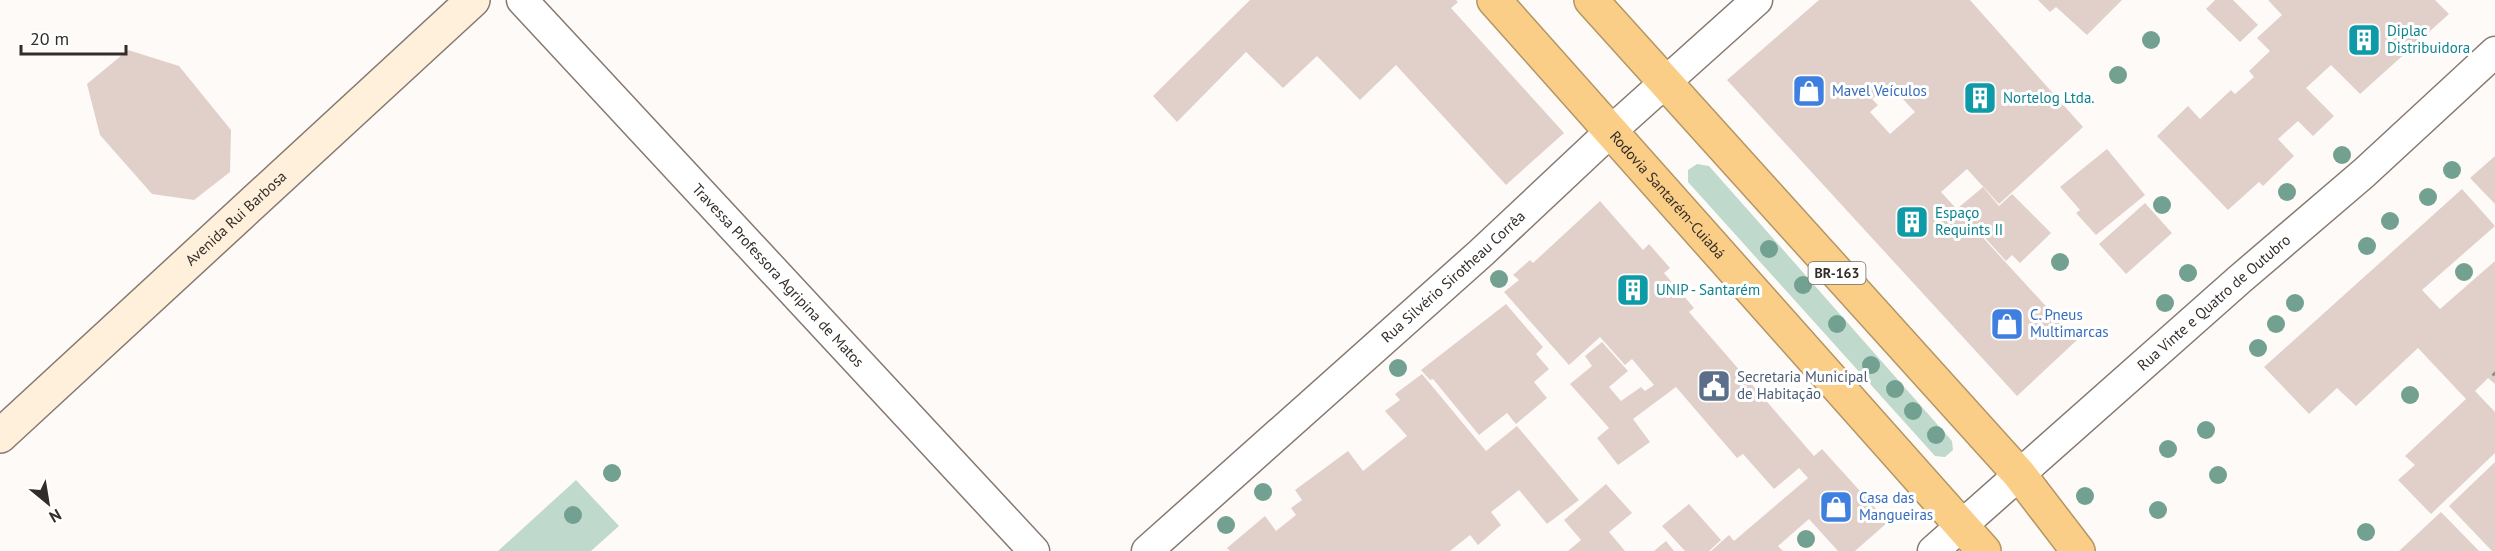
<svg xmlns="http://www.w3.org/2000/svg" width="2495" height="551" font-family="'PT Sans',sans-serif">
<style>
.green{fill:#bfdacd}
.building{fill:#e1d0ca;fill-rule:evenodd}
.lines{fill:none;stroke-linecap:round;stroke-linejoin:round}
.street-casing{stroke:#867971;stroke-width:33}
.secondary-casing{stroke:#867971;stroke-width:36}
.highway-casing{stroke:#b49665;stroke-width:36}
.path{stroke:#8f8b88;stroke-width:4;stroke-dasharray:3 4.5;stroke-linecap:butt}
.street{stroke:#fff;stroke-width:30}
.secondary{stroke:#fef0db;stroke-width:33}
.highway{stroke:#face86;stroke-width:33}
.tree{fill:#72a192}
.labels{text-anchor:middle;stroke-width:6;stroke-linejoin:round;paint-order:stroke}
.shield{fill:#fff;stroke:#706c69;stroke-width:1.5}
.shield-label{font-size:14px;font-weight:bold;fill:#322d29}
.culture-label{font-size:15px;fill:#0d838f;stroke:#fff;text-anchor:start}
.shop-label{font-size:15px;fill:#366cbe;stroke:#fff;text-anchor:start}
.street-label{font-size:15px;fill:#322d29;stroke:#fff}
.service-label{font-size:15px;fill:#4e5e75;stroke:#fff;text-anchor:start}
</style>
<rect width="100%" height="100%" fill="#fdfaf8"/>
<path class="green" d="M1697 164 1709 166 1952 441 1953 450 1945 457 1935 456 1688 182V170Z
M576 480 619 526 591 551H498Z"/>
<path class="building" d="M1250 0H1456L1458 2 1451 8 1564 133 1506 185 1396 65 1360 100 1317 56 1283 88 1246 52 1177 122 1153 96Z
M1819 0H1970L2083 127 1999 204 1967 169 1941 192 2077 340 2017 396 1727 80ZM1889 84 1915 112 1890 134 1870 112 1878 105 1872 99Z
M2038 0H2122L2087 35 2056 7 2050 12Z
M2215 0H2233L2258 25 2240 42 2206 9Z
M2268 0H2435L2449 14 2360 94 2331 65 2306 88 2334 116 2313 136 2298 121 2278 139 2294 156 2263 186 2259 182 2228 210 2157 136 2188 106 2200 119 2231 90 2235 94 2254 77 2249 71 2270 51 2257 38 2282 15Z
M128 50 179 66 231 130 230 172 194 200 152 194 100 135 87 84Z
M2107 149 2145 195 2096 235 2076 213 2080 210 2060 187Z
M2495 156V204L2470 178Z
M1983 187 1999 206 2012 194 2051 233 2020 263 2012 255 2006 261 1958 208Z
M2462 189 2495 226 2422 290 2440 309 2495 261V384L2488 378 2475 391 2495 412V453L2431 514 2398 480 2415 465 2405 456 2466 399 2418 348 2356 406 2337 388 2309 414 2264 367Z
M1600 201 1643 250 1649 244 1670 268 1664 273 1694 308 1689 312 1814 456 1822 449 1888 522 1855 551H1838L1809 519 1778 546 1783 551H1711L1729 535 1734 541 1808 478 1799 468 1774 489 1743 454 1737 458 1676 387 1633 419 1650 442 1618 465 1597 438 1609 428 1570 384 1592 366 1585 356 1602 342 1628 371 1609 387 1621 401 1641 387 1645 391 1654 385 1632 359 1625 365 1600 337 1569 365 1504 292 1519 280 1513 275 1530 260 1533 263Z
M2145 203 2172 233 2126 274 2099 244Z
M1506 304 1543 347 1536 354 1549 369 1534 382 1547 398 1516 424 1507 413 1479 435 1433 379 1430 380 1421 370Z
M1422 374 1486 451 1517 426 1579 500 1547 524 1519 490 1491 512 1501 525 1478 545 1470 535 1450 551H1230L1227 548 1265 516 1276 531 1296 515 1291 508 1302 500 1295 490 1348 451 1363 471 1407 436 1385 411 1400 400 1395 394Z
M2495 462V551H2492L2449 506Z
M1606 484 1632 513 1609 532 1625 551H1568L1581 540 1564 520Z
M1689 504 1721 540 1709 551H1685L1662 526Z
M2441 512 2479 551H2399Z
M1666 541 1674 551H1654Z"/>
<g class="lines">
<defs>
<g id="street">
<path id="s1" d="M522 0 1034 551"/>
<path id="s2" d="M1147 551 1481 253 1611 131 1757 0"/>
<path id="s3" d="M1933 551 2240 279 2364 173 2495 52"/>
</g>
<g id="secondary">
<path id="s4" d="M0 436 473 0"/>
</g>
<g id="highway">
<path id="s5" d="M1494 0 1984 551"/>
<path d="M1591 0 2019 474 2078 551"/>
</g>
</defs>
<use href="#street" class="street-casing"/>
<use href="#secondary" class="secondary-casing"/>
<use href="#highway" class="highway-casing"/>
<path class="path" d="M2493 373 2495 375"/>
<use href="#street" class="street"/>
<use href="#secondary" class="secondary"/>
<use href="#highway" class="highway"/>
</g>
<g class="tree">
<circle cx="2151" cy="40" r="9"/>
<circle cx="2118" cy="75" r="9"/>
<circle cx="2342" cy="155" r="9"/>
<circle cx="2452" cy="170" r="9"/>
<circle cx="2287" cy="192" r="9"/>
<circle cx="2428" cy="197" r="9"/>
<circle cx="2162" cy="205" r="9"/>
<circle cx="2390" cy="221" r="9"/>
<circle cx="2367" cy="246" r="9"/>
<circle cx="1769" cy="249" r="9"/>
<circle cx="2060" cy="262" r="9"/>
<circle cx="2464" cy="272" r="9"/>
<circle cx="2188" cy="273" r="9"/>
<circle cx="1499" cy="279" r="9"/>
<circle cx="1803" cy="285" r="9"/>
<circle cx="2165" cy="303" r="9"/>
<circle cx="2295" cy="303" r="9"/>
<circle cx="1837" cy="324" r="9"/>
<circle cx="2276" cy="324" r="9"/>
<circle cx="2258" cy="348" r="9"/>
<circle cx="1871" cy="365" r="9"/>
<circle cx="1398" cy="368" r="9"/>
<circle cx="1895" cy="389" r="9"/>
<circle cx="2410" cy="395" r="9"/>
<circle cx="1913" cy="411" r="9"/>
<circle cx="2206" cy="430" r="9"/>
<circle cx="1936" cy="435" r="9"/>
<circle cx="2168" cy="449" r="9"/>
<circle cx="612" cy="473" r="9"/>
<circle cx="2218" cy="475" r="9"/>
<circle cx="1263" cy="492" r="9"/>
<circle cx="2085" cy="496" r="9"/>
<circle cx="2158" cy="510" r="9"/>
<circle cx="573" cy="515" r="9"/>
<circle cx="1226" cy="525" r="9"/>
<circle cx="2366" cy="532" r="9"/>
<circle cx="1806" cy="539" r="9"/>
</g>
<defs>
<symbol id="building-square" viewBox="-11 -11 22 22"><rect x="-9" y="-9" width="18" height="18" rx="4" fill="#0f9aa8" stroke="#fff"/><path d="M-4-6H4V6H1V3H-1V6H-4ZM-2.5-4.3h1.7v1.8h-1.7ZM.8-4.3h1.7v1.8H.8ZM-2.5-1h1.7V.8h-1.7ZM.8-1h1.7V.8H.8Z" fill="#fff"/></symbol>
<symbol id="shop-square" viewBox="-11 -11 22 22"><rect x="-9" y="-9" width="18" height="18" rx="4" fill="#3f7fe0" stroke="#fff"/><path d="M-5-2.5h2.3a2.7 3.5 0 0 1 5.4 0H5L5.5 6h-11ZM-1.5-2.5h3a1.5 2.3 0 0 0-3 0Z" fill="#fff"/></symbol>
<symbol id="civic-square" viewBox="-11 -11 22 22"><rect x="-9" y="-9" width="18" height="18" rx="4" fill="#5c6f8a" stroke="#fff"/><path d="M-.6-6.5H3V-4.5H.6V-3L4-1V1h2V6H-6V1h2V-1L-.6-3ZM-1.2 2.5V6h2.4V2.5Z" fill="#fff"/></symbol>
</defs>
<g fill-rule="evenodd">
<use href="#building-square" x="2345" y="21" width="38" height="38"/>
<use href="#shop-square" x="1790" y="72" width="38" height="38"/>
<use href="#building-square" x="1961" y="79" width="38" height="38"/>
<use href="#building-square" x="1893" y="203" width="38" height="38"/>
<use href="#building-square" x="1614" y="271" width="38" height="38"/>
<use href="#shop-square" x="1988" y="305" width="38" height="38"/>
<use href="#civic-square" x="1695" y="367" width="38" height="38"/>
<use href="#shop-square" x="1817" y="488" width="38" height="38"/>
</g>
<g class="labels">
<rect class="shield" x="1808.5" y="262" width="57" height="22" rx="4.5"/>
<g class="shield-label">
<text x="1837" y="278">BR-163</text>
</g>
<g class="culture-label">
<text x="2387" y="36">Diplac<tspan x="2387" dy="17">Distribuidora</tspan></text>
<text x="2003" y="103">Nortelog Ltda.</text>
<text x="1935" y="218">Espaço<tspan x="1935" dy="17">Requints II</tspan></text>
<text x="1656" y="295">UNIP - Santarém</text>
</g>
<g class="shop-label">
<text x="1832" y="96">Mavel Veículos</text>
<text x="2030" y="320">C. Pneus<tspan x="2030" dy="17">Multimarcas</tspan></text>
<text x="1859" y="503">Casa das<tspan x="1859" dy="17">Mangueiras</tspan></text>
</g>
<g class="street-label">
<text dy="5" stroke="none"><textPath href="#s5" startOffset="261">Rodovia Santarém-Cuiabá</textPath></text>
<text dy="5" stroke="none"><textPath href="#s4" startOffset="321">Avenida Rui Barbosa</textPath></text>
<text dy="5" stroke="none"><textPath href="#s1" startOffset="376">Travessa Professora Agripina de Matos</textPath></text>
<text dy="5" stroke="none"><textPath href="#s2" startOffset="411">Rua Silvério Sirotheau Corrêa</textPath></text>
<text dy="5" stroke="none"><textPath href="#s3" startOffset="375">Rua Vinte e Quatro de Outubro</textPath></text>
</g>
<g class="service-label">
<text x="1737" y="382">Secretaria Municipal<tspan x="1737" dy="17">de Habitação</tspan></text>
</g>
</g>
<g transform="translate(48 503) rotate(150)" stroke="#ffffff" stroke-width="4.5" paint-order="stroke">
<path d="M0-4.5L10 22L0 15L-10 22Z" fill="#322d29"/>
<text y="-9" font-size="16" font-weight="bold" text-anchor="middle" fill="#322d29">N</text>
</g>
<path d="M21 45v9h105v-9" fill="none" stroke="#322d29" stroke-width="3"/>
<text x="30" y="45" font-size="18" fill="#322d29" stroke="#ffffff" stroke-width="4.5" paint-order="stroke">20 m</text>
</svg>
